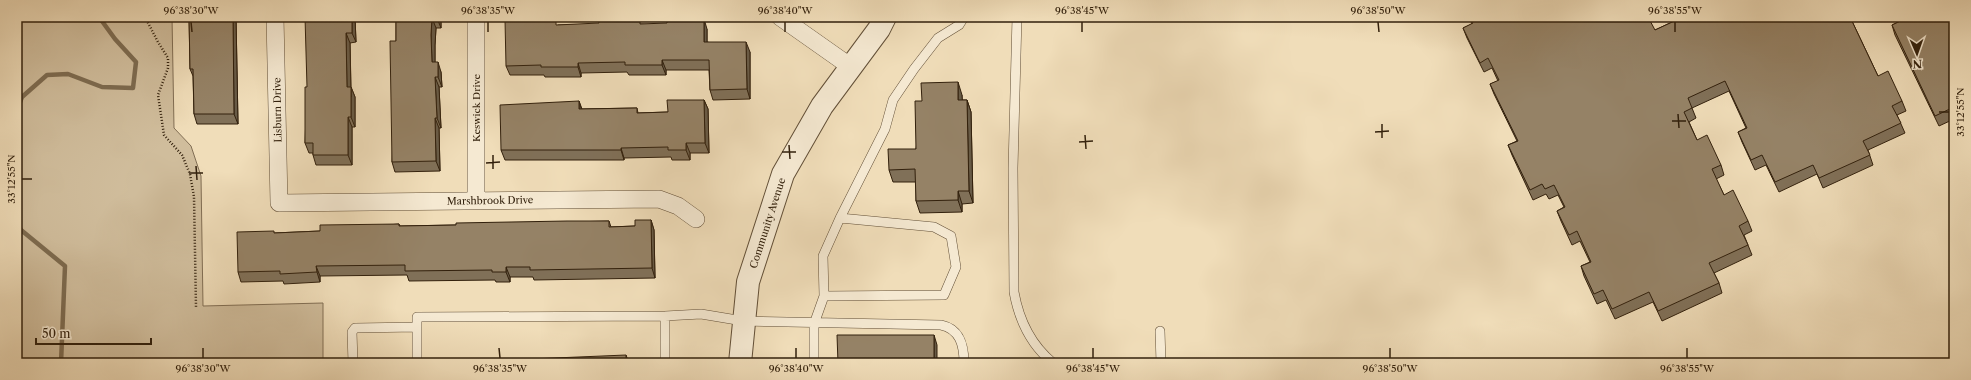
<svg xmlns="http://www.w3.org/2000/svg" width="1971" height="380" font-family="'Libre Caslon Text',serif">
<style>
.green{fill:#d0bd9c;stroke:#816e54}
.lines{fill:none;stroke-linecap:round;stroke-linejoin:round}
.stream{stroke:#7d6b50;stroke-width:4.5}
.service-casing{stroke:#624f37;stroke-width:10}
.minor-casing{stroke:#624f37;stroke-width:18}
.tertiary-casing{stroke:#624f37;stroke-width:24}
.path{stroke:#32200c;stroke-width:2.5;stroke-dasharray:1 2;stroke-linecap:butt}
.service{stroke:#f5e9d2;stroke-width:9}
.minor{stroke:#f5e9d2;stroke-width:17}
.tertiary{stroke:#f5e9d2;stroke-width:22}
.wall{fill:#807058;stroke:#32200c}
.shaded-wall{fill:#685b47;stroke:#32200c}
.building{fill:#958266;stroke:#32200c}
.ticks{fill:none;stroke:#32200c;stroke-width:1.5}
.labels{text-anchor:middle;stroke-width:3;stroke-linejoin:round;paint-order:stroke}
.street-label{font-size:10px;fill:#32200c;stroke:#f5e9d2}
.neatline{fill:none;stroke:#32200c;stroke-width:1.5}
.ticks-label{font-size:10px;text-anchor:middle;fill:#32200c}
</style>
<rect width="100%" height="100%" fill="#f0ddb9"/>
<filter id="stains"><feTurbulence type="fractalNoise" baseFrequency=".005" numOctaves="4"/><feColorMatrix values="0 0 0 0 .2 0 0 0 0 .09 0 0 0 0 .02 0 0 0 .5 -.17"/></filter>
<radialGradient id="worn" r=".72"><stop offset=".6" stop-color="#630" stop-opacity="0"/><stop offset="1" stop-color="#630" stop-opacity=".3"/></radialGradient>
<path class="green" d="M17 17H172L174 128 191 146 201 176 203 306 323 303V363H17Z"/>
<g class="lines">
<path class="stream" d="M17 110 22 97 47 75 68 74 102 87 133 88 136 62 115 39 99 17
M17 223 21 230 65 266 61 363"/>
<defs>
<path id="service" d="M1017 17 1013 168 1014 292C1019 320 1031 345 1053 363
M824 296 944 295 956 267 951 236 934 227 840 218
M1160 331 1161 363
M353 363 352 332 355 328 417 327
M417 363V317L665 316 701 314 743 321 941 325C960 329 964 345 964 363
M665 363V316
M814 363V324L824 296 823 256 840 218 885 129 893 100 914 69 938 38 959 25 964 17"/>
<path id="minor" d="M275 17 279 203 659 199 678 206 696 219
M780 17 851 67
M476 200V17"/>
<path id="tertiary" d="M740 363 748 282 783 174 822 106 879 29 885 17"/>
</defs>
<use href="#service" class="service-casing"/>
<use href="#minor" class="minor-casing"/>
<use href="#tertiary" class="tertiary-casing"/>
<path class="path" d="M145 17 158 42 168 58V68L158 95 164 135 182 155 190 174 194 197 196 307"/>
<use href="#service" class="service"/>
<use href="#minor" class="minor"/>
<use href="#tertiary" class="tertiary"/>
</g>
<path class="wall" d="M189 17H236L238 124H197L194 114 193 76 190 69Z
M355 17 356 42 350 43 351 87 355 97V127H352V165H316L313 155V153H309L305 143 307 87Z
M396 17H441V28H436L435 45V62L441 72 442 87H439L441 128H439L440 171 395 172 392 162 396 41Z
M1469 17H1636L1637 19 1655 30 1683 17H1856L1851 19 1878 76 1902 101 1906 111 1897 115 1905 133 1868 150 1873 165 1823 188 1817 174 1779 192 1766 165 1755 170 1742 142 1738 132 1746 128 1729 91 1692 108 1696 118 1689 122 1697 140 1721 165 1724 175 1716 179 1724 195 1748 221 1752 231 1744 235 1752 255 1714 273 1719 283 1722 293 1662 321 1653 302 1615 319 1606 300 1597 304 1584 276 1581 266 1590 262 1580 241 1572 245 1561 221 1557 211 1564 207 1558 195 1549 199 1546 194 1533 200 1512 155 1508 145 1517 141 1494 94 1490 84 1498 81 1492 68 1484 72 1467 38 1463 28 1472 24Z
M1905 17H1954V119L1939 126 1895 35 1892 25 1906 18Z
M642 24 707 29V42L750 52V99L713 100 710 90 709 70H666V75H629L627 72 581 73V77H545L544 75H510L506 66 558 25Z
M962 95V100H967L971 112 973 203 962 204V212L920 213 916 201V182H893L889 170 916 149 922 101Z
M704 100 708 109 709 153H690V160H672L671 157 624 158V160H505L501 150 579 101 582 109 637 108 638 113 668 112Z
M651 220 654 230 655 278 534 280 533 277H510V282H496L495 280 409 281 407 275 320 276V282L284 284 283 281 241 282 238 272 274 233 320 231 399 224 400 226 456 225 609 221 611 227 635 226Z"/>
<path class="shaded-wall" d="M233 17H236L238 124 234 114Z
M352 17H355L356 42 352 33Z
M437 17H441V28L437 18Z
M432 18 436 28 435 45V72L432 62 431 35Z
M704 19 707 29V52L704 42Z
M346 33 350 43 351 97 347 87Z
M746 42 750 52V99L747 89Z
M662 60 666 70V75L662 65Z
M438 62 441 72 442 87 438 77Z
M578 63 581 73V77L578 67Z
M435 77 439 87 441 128 437 118Z
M958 82 962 95 963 113 958 100Z
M351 87 355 97V127L351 117Z
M704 100 708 109 709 153 705 143Z
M967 100 971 112 973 203 969 191Z
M579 101 582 111 579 109Z
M348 117 352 127V165L348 155Z
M435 118 439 128 440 171 436 161Z
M686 143 690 153V160L686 150Z
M621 148 624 158V160L621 150Z
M958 191 962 204V212L958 200Z
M651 220 654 230 655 278 652 268Z
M316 266 320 276V282L317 272Z
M506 267 510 277V282L506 272Z
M934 335 937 345V363H934Z
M626 355 629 363H626Z"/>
<path class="building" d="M189 17H233L234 114H194L193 69H190Z
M305 17H352V33H346L347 87H351V117H348V155H313V143H305V87H307Z
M396 17H437V18H432L431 35 432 62H438V77H435L437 118H435L436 161 392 162 390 41H396Z
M1470 17H1636L1637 19 1641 17H1648L1655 30 1683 17H1850L1878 76 1888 71 1902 101 1892 106 1901 123 1863 141 1870 155 1819 178 1813 165 1775 182 1762 155 1751 160 1738 132 1747 128 1725 81 1688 98 1692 108 1684 112 1697 140 1707 135 1721 165 1712 169 1724 195 1733 190 1748 221 1739 226 1748 245 1709 263 1719 283 1658 311 1649 292 1612 309 1603 290 1594 294 1581 266 1591 262 1577 231 1569 235 1557 211 1565 207 1554 185 1545 189 1542 184 1530 190 1508 145 1518 141 1490 84 1499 80 1488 58 1480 63 1463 28 1473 23Z
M1906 17H1954V107L1935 116 1892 25 1907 18Z
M598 18H640V24L667 23V20L704 19V42H746L747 89 710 90 709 60H662V65H625V62L578 63V67H541V65L506 66 505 20 556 19V25L599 23Z
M958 82V100H967L969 191H958V200L916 201 915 169 889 170 888 149H916L915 101H922L921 83Z
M667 100H704L705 143H686V150H668V147L621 148V150H501L500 105 579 101V109L637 108V113L668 112Z
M635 220H651L652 268 530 270V267H506V272H492V270L405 271V265L316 266 317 272 280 274V271L238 272 237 232 274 231V233L320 231V225L399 224V226L456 225V223L567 221H609V227L635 226Z
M837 335H934V363H838Z
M626 355V363H531V359Z
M361 361H384V363H361Z"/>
<path class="ticks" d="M191 22 192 32M488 22V32M785 22V32M1082 22V32M1378 22 1379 32M1675 22V32M1939 112H1949M1678 114 1679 128M1672 121H1686M1382 124V138M1375 132 1389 131M1085 135 1086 149M1079 142 1093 141M789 145 790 159M782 152H796M493 155V169M486 163 500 162M196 166 197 180M189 173H203M22 179H32M203 348V358M499 348 500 358M796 348V358M1093 348V358M1390 348V358M1687 348V358"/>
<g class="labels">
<g class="street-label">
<text transform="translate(476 108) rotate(-90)" y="4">Keswick Drive</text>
<text transform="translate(277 110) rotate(-91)" y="4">Lisburn Drive</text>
<text transform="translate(490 200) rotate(-1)" y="4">Marshbrook Drive</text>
<text transform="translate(767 223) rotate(-72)" y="4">Community Avenue</text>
</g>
</g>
<rect width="1971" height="380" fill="none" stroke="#f0ddb9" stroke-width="44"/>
<g transform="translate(1917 54) rotate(178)" stroke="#f5e9d2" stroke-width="3" paint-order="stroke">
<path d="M0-3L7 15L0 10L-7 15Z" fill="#32200c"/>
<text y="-6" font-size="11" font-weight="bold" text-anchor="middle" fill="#32200c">N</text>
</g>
<path d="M36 338v6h115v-6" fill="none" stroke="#32200c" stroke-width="2"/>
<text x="42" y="338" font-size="12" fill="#32200c" stroke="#f5e9d2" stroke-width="3" paint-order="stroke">50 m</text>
<rect x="22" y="22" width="1927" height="336" class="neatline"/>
<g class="ticks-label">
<text x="191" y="14">96°38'30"W</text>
<text x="488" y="14">96°38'35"W</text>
<text x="785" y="14">96°38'40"W</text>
<text x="1082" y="14">96°38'45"W</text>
<text x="1378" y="14">96°38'50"W</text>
<text x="1675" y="14">96°38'55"W</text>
<text transform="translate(1960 112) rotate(-90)" y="4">33°12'55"N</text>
<text transform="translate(11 179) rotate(-90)" y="4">33°12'55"N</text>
<text x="203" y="372">96°38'30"W</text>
<text x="500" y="372">96°38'35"W</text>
<text x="796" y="372">96°38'40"W</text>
<text x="1093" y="372">96°38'45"W</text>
<text x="1390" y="372">96°38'50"W</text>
<text x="1687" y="372">96°38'55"W</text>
</g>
<rect width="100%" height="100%" filter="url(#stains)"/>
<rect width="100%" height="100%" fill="url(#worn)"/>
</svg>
